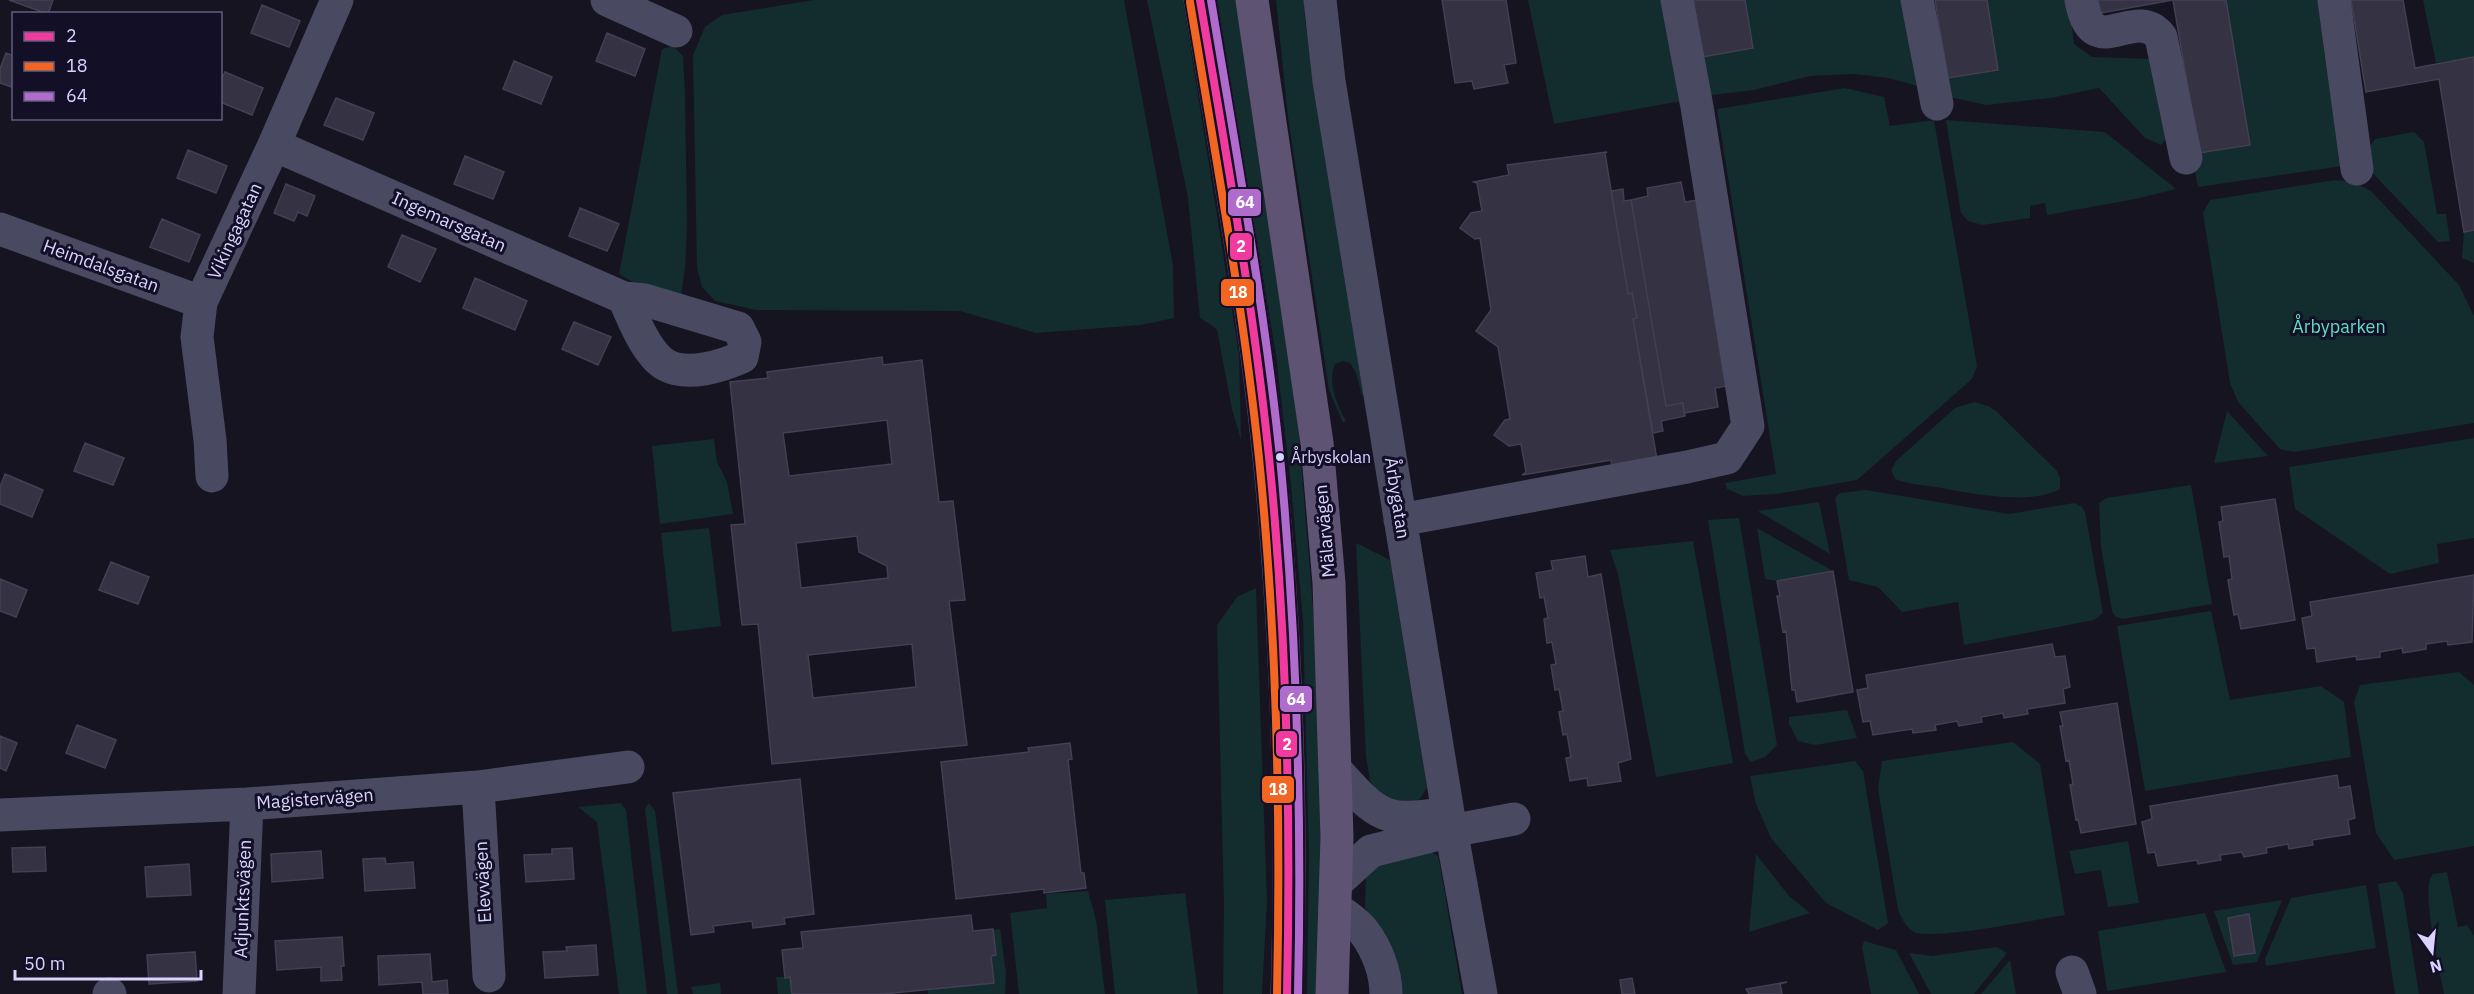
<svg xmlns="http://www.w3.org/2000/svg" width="2474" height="994" font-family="'IBM Plex Sans',sans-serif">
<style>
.green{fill:#132c2d}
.building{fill:#343243;stroke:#433f54;stroke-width:1.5;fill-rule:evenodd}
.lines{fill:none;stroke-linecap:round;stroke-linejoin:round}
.minor{stroke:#4a4962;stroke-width:33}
.major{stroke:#5e5373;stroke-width:33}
.bus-1-casing{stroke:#130f26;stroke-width:12}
.bus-2-casing{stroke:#130f26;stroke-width:12}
.bus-3-casing{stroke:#130f26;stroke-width:12}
.bus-1{stroke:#f13a9d;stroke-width:8}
.bus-2{stroke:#f26522;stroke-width:8}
.bus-3{stroke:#b06ccc;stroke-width:8}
.bus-dot{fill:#d9d4ff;stroke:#130f26;stroke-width:2}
.labels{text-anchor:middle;stroke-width:6;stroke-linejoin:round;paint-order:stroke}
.bus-label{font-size:16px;fill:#d9d4ff;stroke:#130f26;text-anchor:start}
.street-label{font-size:18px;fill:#d9d4ff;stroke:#130f26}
.park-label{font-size:18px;fill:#5fe0c0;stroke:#130f26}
.line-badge{stroke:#130f26;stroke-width:2}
.badge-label{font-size:16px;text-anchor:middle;font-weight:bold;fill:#fff}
</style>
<rect width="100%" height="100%" fill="#161421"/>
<path class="green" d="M814 0H1124L1173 265 1174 318 1141 325 1036 333 960 311 756 310 715 301 702 287 697 268 693 55 705 27 722 15Z
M1147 0H1183L1239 355 1241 440 1232 409 1217 330 1213 326 1200 318 1188 198Z
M1217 0H1236L1298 425 1314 620 1322 855 1318 994H1307L1309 853 1303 621 1291 485 1276 355Z
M1276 0H1304L1305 20 1364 395H1362L1356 373 1350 363 1343 361 1335 364C1327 381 1337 405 1346 421L1343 423 1329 390 1288 117Z
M1528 0H1669L1687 100 1554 124Z
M1745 0H1908L1929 89 1888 78 1855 74 1810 76 1754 90 1703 96V57L1753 48Z
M1987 0H2069L2074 44 2092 57 2153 59 2169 135 2161 145 2145 138 2099 88 2051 98 1986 105 1945 96 1948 78 1998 70Z
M2226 0H2324L2350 165 2198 187 2190 148 2199 153 2250 144Z
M2423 0H2474V57L2436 63Z
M673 46 683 56 685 94 687 225 685 268 681 296 645 289 619 274 662 49Z
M1845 88 1884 97 1890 126 1934 120 1977 366 1972 379 1857 480 1776 494 1743 496 1727 489 1725 483 1776 474 1717 109Z
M1946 120 2105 132 2176 189 2135 199 2047 215 2045 203 2030 206V218L1982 225 1968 221 1961 213Z
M2414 132 2424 142 2437 214H2446L2450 241 2438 242 2367 167 2370 146 2375 139Z
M2335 180 2354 182 2371 191 2459 285 2474 316V423L2294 452 2280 449 2238 402 2230 383 2203 213 2210 200Z
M2474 230V263L2462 258 2464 232Z
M1975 402 1988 406 1996 411 2057 471 2060 478V489C2030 506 1968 493 1936 487 1922 485 1908 484 1895 479L1891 470 1896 461 1955 408Z
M2227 411 2268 456 2214 463Z
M2474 438V538L2437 544 2439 563 2390 574 2295 509 2289 467Z
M714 439 717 462 727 482 733 514 660 524 652 446Z
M2191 485 2212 604 2123 619 2116 617 2112 611 2101 547 2099 503 2106 498Z
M1866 490 2009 514 2074 503 2082 507 2085 512 2103 613 2094 620 1964 645 1958 602 1902 612 1878 587 1849 580 1835 498 1840 493Z
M1819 502 1830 554 1758 511Z
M1739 518 1777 745 1765 757 1751 762 1745 754 1708 520Z
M709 528 721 626 672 632 661 533Z
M1757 528 1833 571 1777 581 1765 579Z
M1693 541 1733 763 1656 777 1618 574 1610 550Z
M1356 543 1390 560 1427 787 1420 799 1410 804 1377 794 1370 780 1366 757Z
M1256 588 1267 901 1262 994H1223L1224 904 1217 625 1237 597Z
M2211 611 2230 700 2321 686 2344 702 2351 757 2145 791 2117 626Z
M2459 672 2474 685V846L2394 860 2376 833 2354 702 2360 685Z
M1847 710 1857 738 1815 745 1798 741 1789 724V717Z
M2013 742 2040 764 2065 915C2040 919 1930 941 1914 932 1905 926 1902 919 1898 910L1878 789 1882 761Z
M1855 761 1863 771 1888 923 1878 930 1826 903 1771 838 1756 804 1750 776Z
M621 803 626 810 647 994H619L597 822 578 807Z
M649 803 655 811 678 994H667L645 809Z
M2128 841 2139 903 2108 907 2101 870 2075 874 2069 851Z
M1432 852 1438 856 1440 865 1462 994H1400L1380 937 1365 908 1366 873 1370 863Z
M1756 854 1789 896 1810 913 1749 932Z
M2447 872 2458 927 2467 925 2474 936V994H2444C2441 974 2419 886 2433 874Z
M2396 881 2403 893 2419 994H2395L2378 884Z
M2366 885 2376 948 2266 966 2265 959 2291 898Z
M1088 891 1096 920 1105 994H1019L1010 913 1047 908 1046 894Z
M1185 893 1198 994H1115L1105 900Z
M2282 900 2257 962 2233 965 2214 911Z
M2205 913 2226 972 2107 991 2098 931Z
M1000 929 1006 973 1005 994H928V990L994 983 991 956 996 955 993 930Z
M1864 941 1896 950 1919 994H1871L1862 947Z
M1997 947 2007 953 1974 994H1931L1909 953 1932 956Z
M2010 960 2016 994H1981Z
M776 977H790L792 994H778Z
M720 983 721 994H693L691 987Z"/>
<path class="building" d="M9 0H53L48 14Z
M1442 0H1506L1516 63 1504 65 1508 83 1474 89 1472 81 1455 83Z
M1693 0H1745L1753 48 1703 57Z
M1935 0H1987L1998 70 1948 78Z
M2098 0H2226L2250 145 2199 153 2173 0 2101 13Z
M2351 0H2403L2415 68 2474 57V230L2464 232 2439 79 2366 92Z
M262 5 300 21 289 47 251 33Z
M607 33 645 49 635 76 596 61Z
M6 53 14 56V88L0 83V69Z
M514 61 552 77 541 104 503 89Z
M225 72 263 88 252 115 220 102V82Z
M336 98 374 113 363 140 324 125Z
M188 150 227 166 216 193 177 178Z
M1607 152 1605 153 1628 294 1632 293 1637 318 1633 319 1657 460 1614 478 1611 460 1522 475 1526 472 1521 444 1509 446 1494 435 1505 420 1510 419 1498 347 1476 331 1491 310 1480 238 1475 239 1460 228 1471 213 1482 211 1477 183 1474 182 1509 175 1507 165Z
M465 156 504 172 493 199 454 184Z
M1681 182 1685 202 1697 200 1727 386 1715 388 1718 407 1684 413 1683 403 1666 406 1631 200 1648 196 1647 188Z
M286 184 315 196 307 216 298 212 294 221 274 213Z
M1623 189 1624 201 1631 200 1666 406 1683 403 1685 416 1661 421 1663 431 1653 433 1633 319 1637 318 1632 293 1628 294 1611 191Z
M580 208 619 224 607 251 569 236Z
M162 219 200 235 189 262 150 247Z
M402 235 436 249 420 282 388 267Z
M475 278 527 301 515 330 463 308Z
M574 322 611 337 598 365 562 349Z
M882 357 883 365 922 360 939 502 953 501 965 600 949 601 967 745 772 764 758 624 742 625 731 525 745 524 730 382 768 378 767 372ZM887 420 892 464 789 476 783 433ZM857 536 859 552 887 566 888 578 801 588 796 543ZM912 644 916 687 813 698 808 655Z
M85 443 124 458 113 485 74 471Z
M5 474 43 490 32 517 0 504V487Z
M2275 499 2295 620 2241 629 2238 614 2234 615 2228 580 2232 579 2229 556 2224 557 2219 522 2223 521 2221 507Z
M1585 556 1588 577 1601 574 1631 759 1618 763 1621 781 1588 786 1587 778 1570 781 1566 758 1571 757 1567 734 1563 735 1559 712 1563 711 1559 689 1555 690 1551 665 1556 664 1552 642 1547 643 1544 619 1548 618 1544 597 1540 598 1536 573 1553 570 1551 561Z
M111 562 149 577 138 604 99 590Z
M1833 571 1853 692 1797 702 1795 690H1792L1786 631 1783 632 1777 596H1780L1777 581Z
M2474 575 2472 642 2448 645 2447 641 2426 644V649L2403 653 2402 648 2380 652V657L2357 660 2356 656 2317 662 2315 648 2307 649 2302 618 2312 616 2310 602Z
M0 579 27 590 16 617 0 611Z
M2052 644 2055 657 2065 656 2070 687 2063 689 2065 703 2027 709 2028 714 2004 718 2003 713 1981 717 1982 722 1959 726 1957 721 1935 725 1936 730 1913 733 1912 729 1873 735 1870 721 1863 722 1857 690 1868 688 1866 675Z
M2117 703 2136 824 2081 833 2078 819 2076 820 2070 785 2073 784 2069 760 2066 761 2060 726H2063L2060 712Z
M77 725 116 740 105 768 66 753Z
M0 736 17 743 6 771 0 768Z
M1070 743 1072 759 1068 760 1081 873H1084L1086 888 1044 893V889L956 899 941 762 1029 752 1028 748Z
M2337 775 2339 788 2350 786 2355 818 2348 820 2350 834 2312 840 2313 845 2289 849 2288 844 2266 848 2267 853 2244 857 2242 852 2220 855 2221 860 2198 864 2197 860 2158 866 2155 852 2148 853 2142 822 2152 819 2150 806Z
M800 779 814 914 784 918 785 924 753 928 752 921 713 926 714 932 691 935 673 793Z
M45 847 46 871 13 872 12 848Z
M572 848 574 879 526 882 524 855 552 854V849Z
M321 851 323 878 272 882 271 854Z
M385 858 386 864 413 862 415 888 365 891 363 859Z
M189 864 191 895 147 897 145 867Z
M2249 914 2255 953 2234 956 2228 918Z
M971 915 973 931 993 929 996 955 991 956 994 983 883 994H792L790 977 785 978 782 950 803 948 801 932Z
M342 937 344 966H341L342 980 321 981V967L277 970 275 941Z
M596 945 598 975 545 978 543 952 567 951 566 947Z
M195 952 197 981 149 984 147 955Z
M430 954 432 982 447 980 448 994H423L422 982 379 985 378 956Z
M1632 978 1635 994H1622L1620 980Z
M1787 982 1780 984 1782 994H1749L1746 989Z"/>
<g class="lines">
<path class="minor" d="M607 0 676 31
M1320 0 1329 81 1448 813 1481 994
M1917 0 1937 104
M2081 0C2093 67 2134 2 2161 37L2186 158
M2334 0 2357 169
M274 145 624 298 645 300 738 328 745 342 742 357C722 366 688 377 666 365 647 355 632 317 624 298
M0 229 201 302
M212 476 210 440 197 337 201 302 274 145 337 0
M1400 520 1687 467 1727 458 1748 426 1697 107 1677 0
M1335 769C1377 815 1382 824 1446 813
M478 787 489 976
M0 815 247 804 478 787 628 767
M1336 883 1371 851 1451 831 1514 819
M1335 907C1344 915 1357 922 1364 932 1377 949 1386 973 1386 994
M2072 972 2080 994
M109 994H110
M239 994 247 804"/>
<path class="major" d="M1200 0C1229 173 1261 347 1275 522 1288 679 1292 836 1287 994
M1252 0 1317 443 1329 583 1337 837 1332 994"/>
<defs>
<path id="bus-1" d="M1200 0C1226 152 1253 304 1269 457 1287 635 1291 815 1287 994"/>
<path id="bus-2" d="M1190 2C1215 153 1243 305 1259 458 1277 636 1281 815 1277 994"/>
<path id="bus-3" d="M1211 0C1236 152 1264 304 1280 457 1297 636 1302 815 1298 994"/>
</defs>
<use href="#bus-1" class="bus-1-casing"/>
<use href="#bus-2" class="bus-2-casing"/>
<use href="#bus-3" class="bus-3-casing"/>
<use href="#bus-1" class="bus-1"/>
<use href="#bus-2" class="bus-2"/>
<use href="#bus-3" class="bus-3"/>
</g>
<circle class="bus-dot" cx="1280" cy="457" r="5"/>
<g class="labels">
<g class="bus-label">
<text x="1291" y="463">Årbyskolan</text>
</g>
<g class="street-label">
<text transform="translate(449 222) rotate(24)" y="6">Ingemarsgatan</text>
<text transform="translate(235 231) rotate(-65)" y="6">Vikingagatan</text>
<text transform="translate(101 266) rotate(20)" y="6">Heimdalsgatan</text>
<text transform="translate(1397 498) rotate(81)" y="6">Årbygatan</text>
<text transform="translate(1325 531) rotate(-95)" y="6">Mälarvägen</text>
<text transform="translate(315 799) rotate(-4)" y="6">Magistervägen</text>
<text transform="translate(483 882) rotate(-93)" y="6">Elevvägen</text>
<text transform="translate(243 899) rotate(-88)" y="6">Adjunktsvägen</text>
</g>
<g class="park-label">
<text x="2339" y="333">Årbyparken</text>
</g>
</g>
<g class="line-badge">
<rect x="1227" y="188" width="35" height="29" rx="6" fill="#b06ccc"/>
<rect x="1229" y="232" width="24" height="29" rx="6" fill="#f13a9d"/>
<rect x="1220" y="278" width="35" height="29" rx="6" fill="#f26522"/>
<rect x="1279" y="685" width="34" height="28" rx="6" fill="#b06ccc"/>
<rect x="1275" y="730" width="23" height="28" rx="6" fill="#f13a9d"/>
<rect x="1261" y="775" width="34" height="29" rx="6" fill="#f26522"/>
</g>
<g class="badge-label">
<text x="1245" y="208">64</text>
<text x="1241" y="252">2</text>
<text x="1238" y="298">18</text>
<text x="1296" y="705">64</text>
<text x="1287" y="750">2</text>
<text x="1278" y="795">18</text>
</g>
<rect x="12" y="12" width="210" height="108" fill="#130f26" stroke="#625e7d" stroke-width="1.5"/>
<rect x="24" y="32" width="30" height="9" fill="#f13a9d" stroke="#625e7d" stroke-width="1.5"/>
<text x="66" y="42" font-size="18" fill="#d9d4ff">2</text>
<rect x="24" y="62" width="30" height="9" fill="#f26522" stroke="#625e7d" stroke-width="1.5"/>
<text x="66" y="72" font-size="18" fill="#d9d4ff">18</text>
<rect x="24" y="92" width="30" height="9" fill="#b06ccc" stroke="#625e7d" stroke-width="1.5"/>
<text x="66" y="102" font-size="18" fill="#d9d4ff">64</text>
<g transform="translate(2432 952) rotate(165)" stroke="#130f26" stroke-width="4.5" paint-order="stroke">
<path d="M0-4.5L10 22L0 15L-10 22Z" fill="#d9d4ff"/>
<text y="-9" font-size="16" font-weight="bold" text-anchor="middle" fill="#d9d4ff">N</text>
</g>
<path d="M15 970v9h186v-9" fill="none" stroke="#d9d4ff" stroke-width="3"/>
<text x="24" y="970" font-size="18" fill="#d9d4ff" stroke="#130f26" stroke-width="4.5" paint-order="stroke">50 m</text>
</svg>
